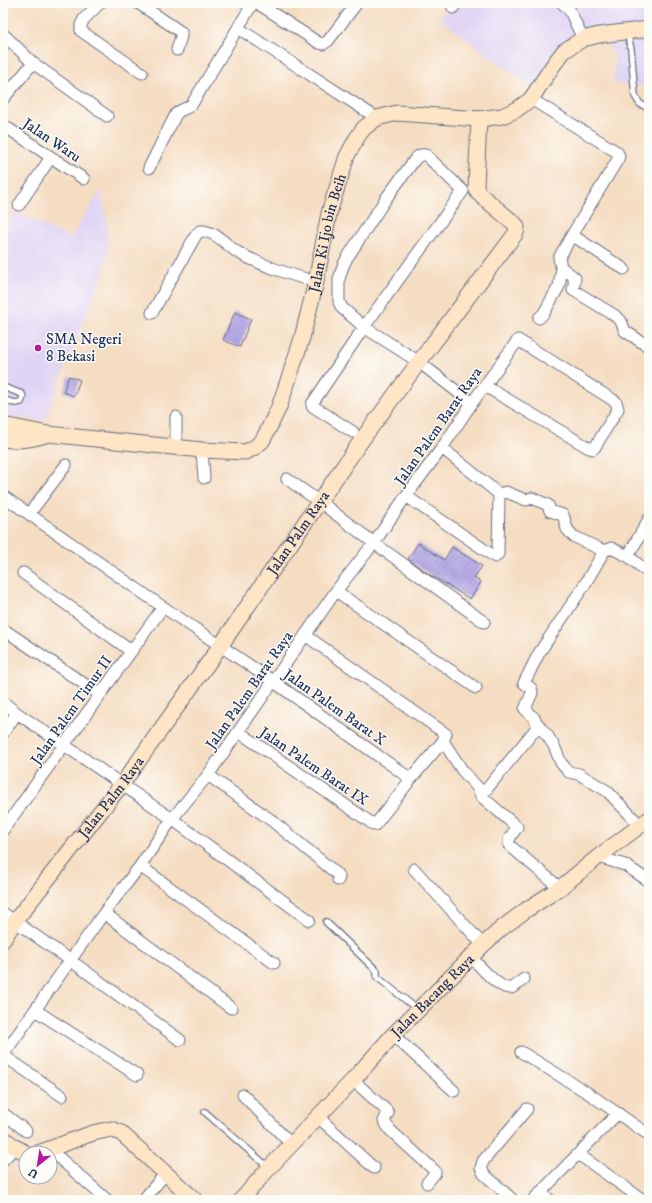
<svg xmlns="http://www.w3.org/2000/svg" width="652" height="1203" font-family="'IM FELL DW Pica',serif">
<style>
.built{fill:#e0d4f4}
.building{fill:url(#building-hatch)}
.lines{fill:none;stroke-linecap:round;stroke-linejoin:round}
.lane-casing{stroke:#676c81;stroke-width:8}
.street-casing{stroke:#676c81;stroke-width:13}
.secondary-casing{stroke:#676c81;stroke-width:17}
.lane{stroke:#fff;stroke-width:5.5}
.street{stroke:#fff;stroke-width:11}
.secondary{stroke:#fee5c5;stroke-width:15}
.poi-dot{fill:#b5179e;stroke:#fdfcf7;stroke-width:1.5}
.labels{text-anchor:middle;stroke-width:3;stroke-linejoin:round;paint-order:stroke}
.street-label{font-size:15px;fill:#1b2f5e;stroke:#fdfcf7}
.poi-label{font-size:15px;fill:#1b2f5e;stroke:#fdfcf7;text-anchor:start}
</style>
<defs>
<pattern id="building-hatch" width="6" height="6" patternUnits="userSpaceOnUse"><rect width="6" height="6" fill="#a89be3"/><path d="M-1 1l2-2M0 6l6-6M5 7l2-2" fill="none" stroke="#887fbb"/></pattern>
</defs>
<rect width="100%" height="100%" fill="#fdfcf7"/>
<filter id="ink" filterUnits="userSpaceOnUse"><feTurbulence type="fractalNoise" baseFrequency=".025" numOctaves="2"/><feDisplacementMap in="SourceGraphic" scale="8" xChannelSelector="R" yChannelSelector="G"/><feConvolveMatrix kernelMatrix="1 2 1 2 8 2 1 2 1" color-interpolation-filters="sRGB"/></filter>
<filter id="wash" filterUnits="userSpaceOnUse"><feTurbulence type="fractalNoise" baseFrequency=".012" numOctaves="4" result="noise"/><feDisplacementMap in="SourceGraphic" scale="16" xChannelSelector="R" yChannelSelector="G"/><feGaussianBlur stdDeviation="0.9" result="paint"/><feColorMatrix in="noise" values="0 0 0 0 0 0 0 0 0 0 0 0 0 0 0 0 0 1.4 0 .05"/><feComposite in="paint" operator="in"/></filter>
<g filter="url(#wash)">
<rect width="100%" height="100%" fill="#f5ddc2"/>
<path class="built" d="M452 3H649V87L613 83 615 55 602 38 564 51 537 91 439 19Z
M100 191 107 219 108 256 100 281 44 421 3 415V230L15 212 71 238Z"/>
<g id="blocks">
<path class="building" d="M235 312 251 319 240 347 223 340Z
M69 376 80 380 74 396 63 392Z
M418 543 444 560 452 547 482 566 474 578 481 582 470 599 432 576 408 559Z"/>
</g>
</g>
<g filter="url(#ink)">
<use href="#blocks" fill-opacity="0" stroke="#676c81" stroke-width="1"/>
<g class="lines">
<defs>
<path id="lane" d="M627 32 631 49 635 96 640 104 649 108
M3 387 22 394 23 397 21 402 15 403 3 400
M326 922 377 971V977L417 1009
M205 1112 269 1168"/>
<path id="street" d="M100 3 84 19 81 25V31L142 73
M138 3 181 32V36L177 50
M257 3 319 43 323 44 328 41 357 3
M562 3 569 9 583 39
M453 8 456 3
M238 28 377 118
M3 34 33 63 3 99
M33 63 107 116
M531 99 617 152 619 156 618 159 572 235 559 258 561 267 575 278 573 290 614 315 621 321 625 331 649 347
M3 125 84 179
M149 168 176 114C180 109 188 109 192 104L253 3
M19 205 51 157
M572 235 624 269
M152 313 196 235 200 231C215 230 226 245 237 252 262 266 289 274 316 282
M539 318 544 313 559 286 562 268
M353 432 314 407 312 406V404L364 327 463 191 426 155C422 154 419 155 416 158L387 197 347 258 343 266 339 279V302L342 308 364 327 419 362 472 403
M176 447V417
M442 448 499 494
M202 450 204 478
M287 479 320 502 374 543 484 622
M499 494 506 492 526 500 532 498 548 505 550 511 563 515 564 518 567 529 573 536 604 551 611 548 628 556 645 570 649 571
M3 496 163 607 274 682 411 779
M406 496 495 557 498 554 499 494
M29 514 66 465
M604 551 585 584 539 653 524 683 531 688 532 693 525 709 534 718 537 724 547 735 554 746 561 763 567 770 569 772 579 774 607 791 641 826
M628 556 649 519
M23 573 131 651
M336 591 476 688
M3 629 99 694
M3 702 17 713 117 781 172 819 309 920
M239 732 373 824 375 825 411 779 443 741 446 734 305 635
M3 733 17 713
M443 741 462 770 478 788 481 796 517 827 509 839V845L560 888
M208 775 271 820 336 873 339 877 338 880
M481 796 539 725
M3 830 163 607
M598 857 625 865 649 881
M140 866 274 963
M414 869 483 945
M3 913 70 960 180 1040
M104 913 231 1008
M471 957C479 965 499 990 511 988 515 987 520 982 524 979
M35 1010 137 1075
M393 1035 454 1091
M521 1052 588 1093 649 1135
M3 1055 104 913 140 866 172 819 208 775 336 591 374 543 406 496 442 448 472 403 518 340 613 400 616 402 618 409 595 447 593 449 589 448 485 386
M3 1055 62 1096
M353 1080 387 1111 388 1113 384 1121 390 1130 435 1171V1173L427 1183
M243 1095 291 1144
M3 1113 26 1131
M618 1113 578 1154 643 1200
M317 1116 374 1168
M49 1149 107 1200
M3 1160 15 1147
M540 1192 550 1200
M143 1200 166 1173
M513 1200 484 1174 481 1168 483 1161 527 1109
M533 1200 578 1154"/>
<g id="secondary">
<path id="s1" d="M3 425 48 434 202 450 246 452 255 447 262 441 268 430 279 407 290 375 302 338 316 282 329 213 347 156 358 136 364 128 377 118 397 113 479 119 502 116 516 110 531 99 554 64 564 51 573 45 583 39 599 35 649 29"/>
<path d="M3 439C18 441 31 440 45 435"/>
<path id="s2" d="M3 940 15 921 122 784 221 645 361 441 419 362 516 233 517 227 515 224 478 193 476 187 479 119"/>
<path d="M3 1138 15 1147 26 1153"/>
<path d="M38 1153 93 1133 111 1129 121 1133 195 1200"/>
<path id="s3" d="M241 1200 269 1168 353 1080 393 1035 483 945 502 928 526 910 560 888 598 857 649 819"/>
</g>
</defs>
<use href="#lane" class="lane-casing"/>
<use href="#street" class="street-casing"/>
<use href="#secondary" class="secondary-casing"/>
<use href="#lane" class="lane"/>
<use href="#street" class="street"/>
<use href="#secondary" class="secondary"/>
</g>
</g>
<circle class="poi-dot" cx="38" cy="348" r="4"/>
<g class="labels">
<g class="street-label">
<text transform="translate(52 140) rotate(34)" y="5">Jalan Waru</text>
<text dy="5" stroke="none"><textPath href="#s1" startOffset="483">Jalan Ki Ijo bin Beih</textPath></text>
<text transform="translate(438 426) rotate(-55)" y="5">Jalan Palem Barat Raya</text>
<text dy="5" stroke="none"><textPath href="#s2" startOffset="503">Jalan Palm Raya</textPath></text>
<text transform="translate(249 690) rotate(-55)" y="5">Jalan Palem Barat Raya</text>
<text transform="translate(335 707) rotate(35)" y="5">Jalan Palem Barat X</text>
<text transform="translate(71 710) rotate(-55)" y="5">Jalan Palem Timur II</text>
<text transform="translate(314 766) rotate(34)" y="5">Jalan Palem Barat IX</text>
<text dy="5" stroke="none"><textPath href="#s2" startOffset="179">Jalan Palm Raya</textPath></text>
<text dy="5" stroke="none"><textPath href="#s3" startOffset="280">Jalan Bacang Raya</textPath></text>
</g>
<g class="poi-label">
<text x="46" y="344">SMA Negeri<tspan x="46" dy="17">8 Bekasi</tspan></text>
</g>
</g>
<rect width="652" height="1203" fill="none" stroke="#fdfcf7" stroke-width="16"/>
<g transform="translate(38 1165) rotate(210)"><circle r="19" fill="#fdfcf7" stroke="#a3aaba"/>
<path d="M0-3L7 15L0 10L-7 15Z" fill="#b5179e"/>
<text y="-6" font-size="11" font-weight="bold" text-anchor="middle" fill="#1b2f5e">U</text>
</g>
</svg>
